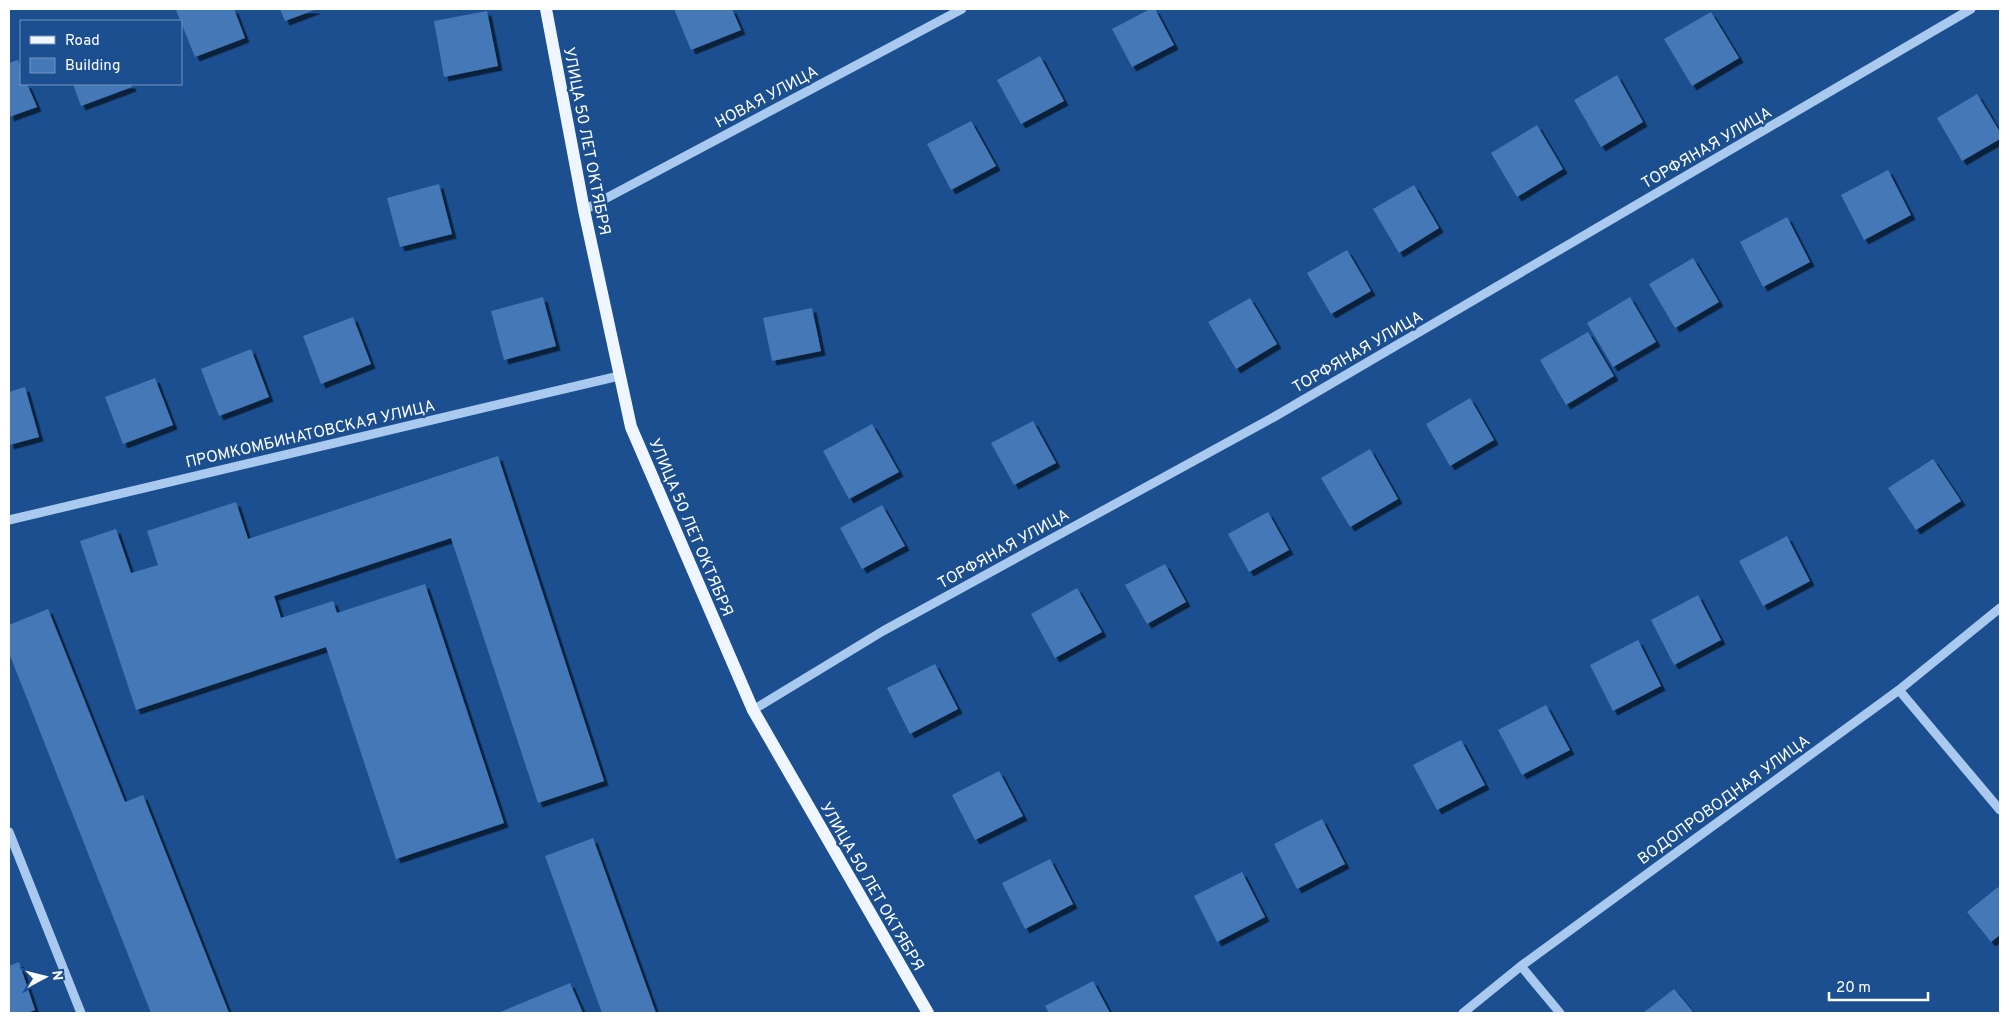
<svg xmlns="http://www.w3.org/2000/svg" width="2009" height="1022" font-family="Overpass,sans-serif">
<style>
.building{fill:#4478b7;filter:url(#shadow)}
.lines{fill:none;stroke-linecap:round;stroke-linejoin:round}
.minor{stroke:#a9c9ee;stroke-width:9}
.major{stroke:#f0f6ff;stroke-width:12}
.labels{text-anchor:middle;stroke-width:5;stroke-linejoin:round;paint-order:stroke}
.street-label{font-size:16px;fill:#fff;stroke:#1b4f8f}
</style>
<defs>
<filter id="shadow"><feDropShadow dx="4.5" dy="4.5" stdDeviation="0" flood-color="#0009"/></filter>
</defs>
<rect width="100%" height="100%" fill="#1b4f8f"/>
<path class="building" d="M179 9H234L245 38 195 57 176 10Z
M280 9H317L285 21Z
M674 9H732L741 30 691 50Z
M1150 9H1155L1174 45 1132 67 1112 29Z
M487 11 498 66 444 77 434 21Z
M1711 12 1739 58 1692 86 1664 39Z
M1040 56 1064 101 1021 124 997 80Z
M18 60 21 68V84H27L37 107 9 117V63Z
M1617 75 1643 122 1601 147 1574 100Z
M73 84H131L132 87 81 106Z
M1977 94 2000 132V139L1962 161 1937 118Z
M971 121 996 166 951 190 927 144Z
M1537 125 1563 169 1517 197 1491 153Z
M1888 170 1911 215 1864 240 1841 195Z
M439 184 452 234 400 247 387 198Z
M1414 185 1439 228 1399 253 1373 209Z
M1787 217 1810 262 1763 287 1740 242Z
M1347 250 1371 291 1331 314 1307 273Z
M1693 258 1719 302 1675 328 1649 284Z
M543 297 556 346 504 360 491 311Z
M1630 297 1656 342 1613 367 1587 323Z
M1250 298 1277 344 1236 369 1208 322Z
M812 308 821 351 772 361 763 318Z
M353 317 371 364 321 384 303 336Z
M1588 332 1614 376 1566 405 1540 360Z
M251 349 269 397 219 416 201 369Z
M155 378 173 425 123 444 105 397Z
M25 387 39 437 9 445V392Z
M1470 398 1494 440 1450 466 1426 424Z
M1033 421 1056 463 1014 485 991 443Z
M872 424 899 472 849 499 823 451Z
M1370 449 1398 499 1350 527 1321 478Z
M498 456 604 781 538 803 451 538 274 596 281 618 333 601 337 613 425 584 504 823 396 859 326 647 136 710 80 541 116 529 131 573 158 565 147 531 236 502 248 539Z
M1933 459 1961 501 1916 530 1888 488Z
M882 505 905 546 862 569 840 528Z
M1268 512 1289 550 1249 572 1228 534Z
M1787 536 1810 581 1763 606 1739 561Z
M1165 564 1186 602 1147 624 1125 585Z
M1077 588 1102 632 1055 658 1031 614Z
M1698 595 1721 640 1674 665 1651 620Z
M48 609 125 802 143 795 229 1013H151L9 653V625Z
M1638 640 1661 686 1613 711 1590 665Z
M935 664 958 709 910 734 887 688Z
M1546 705 1570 750 1522 775 1498 730Z
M1461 740 1485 785 1437 810 1413 765Z
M999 771 1023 816 975 840 952 795Z
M1322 819 1345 864 1297 889 1274 844Z
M593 838 656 1013H602L545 856Z
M1050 859 1073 904 1025 929 1002 883Z
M1242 872 1265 917 1217 942 1194 896Z
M1998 887 2000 890V935L1991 942 1967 912Z
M19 962 35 1010 27 1013H9V966Z
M1093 981 1110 1013H1049L1045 1006Z
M570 983 583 1013H498Z
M1674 989 1694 1013H1643Z"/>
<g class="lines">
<path class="minor" d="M584 210 962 9
M9 520 619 376
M1899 690 2000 810
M753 710 883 631 1274 417 1971 9
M9 832 81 1013
M1521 966 1560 1013
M1463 1013 1521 966 1899 690 2000 608"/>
<path class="major" d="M546 9 584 210 631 427 753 710 928 1013"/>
</g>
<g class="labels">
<g class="street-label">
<text transform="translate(766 96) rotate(-28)" y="6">НОВАЯ УЛИЦА</text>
<text transform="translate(588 141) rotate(79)" y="6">УЛИЦА 50 ЛЕТ ОКТЯБРЯ</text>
<text transform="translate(1706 147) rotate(-30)" y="6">ТОРФЯНАЯ УЛИЦА</text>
<text transform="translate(1357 351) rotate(-30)" y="6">ТОРФЯНАЯ УЛИЦА</text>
<text transform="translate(310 433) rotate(-13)" y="6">ПРОМКОМБИНАТОВСКАЯ УЛИЦА</text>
<text transform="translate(692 527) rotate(67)" y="6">УЛИЦА 50 ЛЕТ ОКТЯБРЯ</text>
<text transform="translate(1003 548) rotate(-29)" y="6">ТОРФЯНАЯ УЛИЦА</text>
<text transform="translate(1723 799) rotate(-36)" y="6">ВОДОПРОВОДНАЯ УЛИЦА</text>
<text transform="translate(873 886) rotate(60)" y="6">УЛИЦА 50 ЛЕТ ОКТЯБРЯ</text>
</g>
</g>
<rect width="2009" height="1022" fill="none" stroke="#ffffff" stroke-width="20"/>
<rect x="20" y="20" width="162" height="65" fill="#1b4f8f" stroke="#7695bc"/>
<rect x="30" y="36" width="25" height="8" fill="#f0f6ff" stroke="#7695bc"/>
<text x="65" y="45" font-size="15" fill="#ffffff">Road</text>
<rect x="30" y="58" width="25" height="15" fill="#4478b7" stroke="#7695bc"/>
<text x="65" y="70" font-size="15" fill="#ffffff">Building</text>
<g transform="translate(45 977) rotate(83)" stroke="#1b4f8f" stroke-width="4" paint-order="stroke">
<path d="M0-4L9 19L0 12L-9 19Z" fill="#ffffff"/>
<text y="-8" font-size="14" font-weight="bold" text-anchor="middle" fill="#ffffff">N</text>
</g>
<path d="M1829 992v8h99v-8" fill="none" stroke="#ffffff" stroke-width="2.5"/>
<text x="1836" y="992" font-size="15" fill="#ffffff" stroke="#1b4f8f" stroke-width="4" paint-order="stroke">20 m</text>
</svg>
